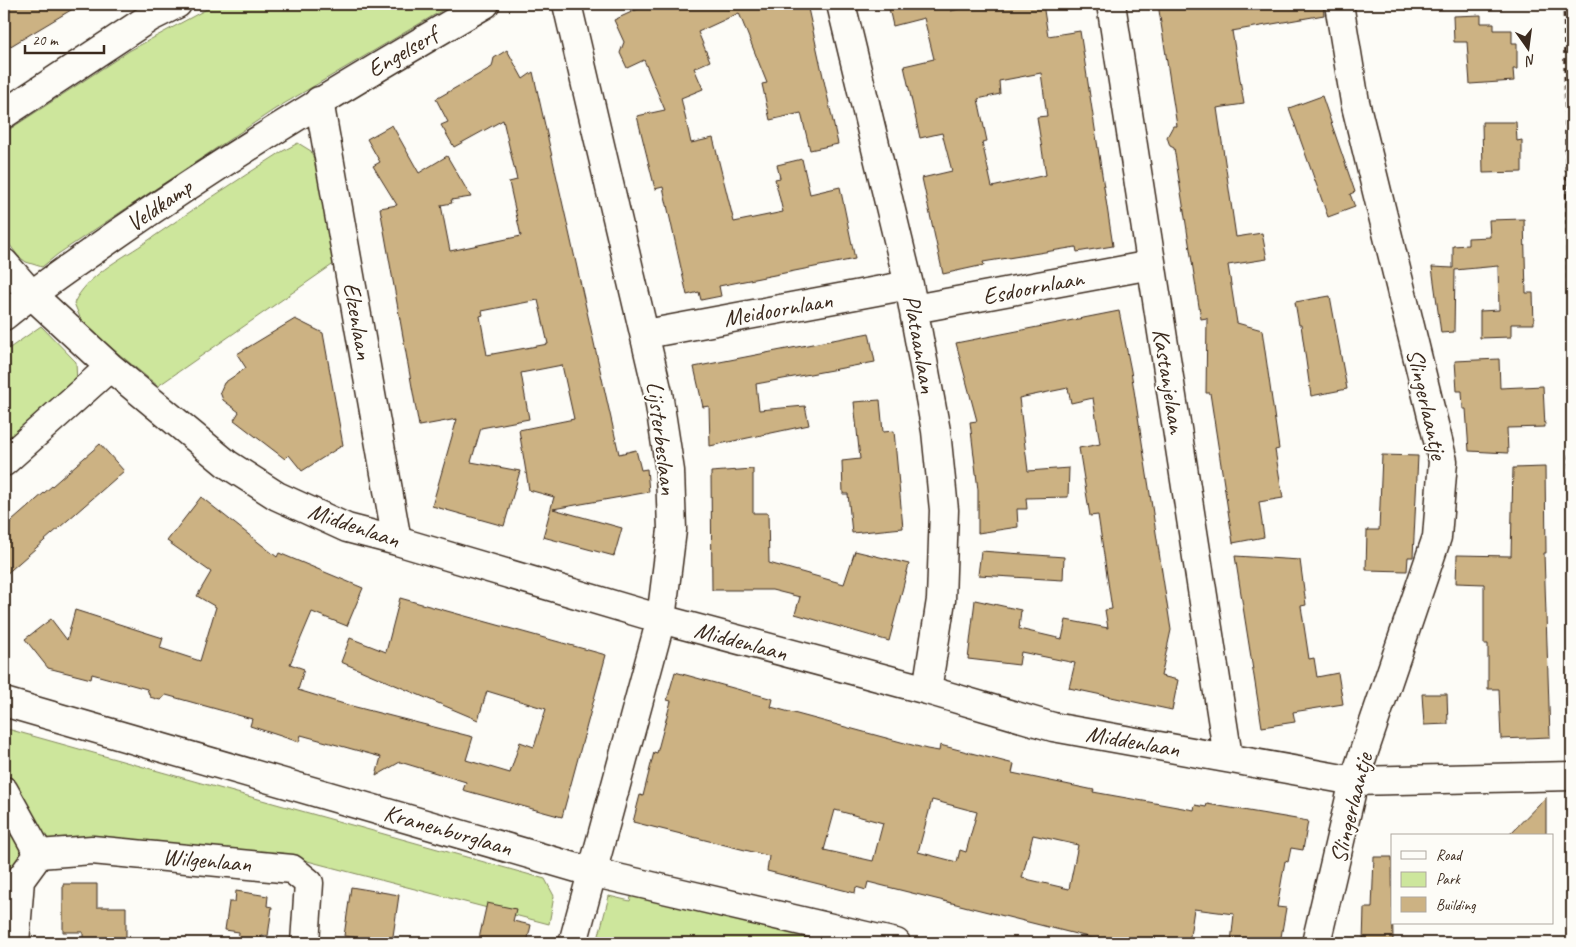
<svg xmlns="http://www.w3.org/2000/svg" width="1576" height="947" font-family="Caveat,sans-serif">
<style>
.green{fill:#cde69c;stroke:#84885d}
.building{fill:#ccb283;stroke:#3b2a1e;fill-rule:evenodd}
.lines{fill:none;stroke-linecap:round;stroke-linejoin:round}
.street-casing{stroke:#3b2a1e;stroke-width:31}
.secondary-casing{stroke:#3b2a1e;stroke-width:31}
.path{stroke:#3b2a1e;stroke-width:3;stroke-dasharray:5 4;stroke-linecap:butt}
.street{stroke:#fdfcf7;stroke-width:28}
.secondary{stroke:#fdfcf7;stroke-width:28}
.labels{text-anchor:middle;stroke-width:4;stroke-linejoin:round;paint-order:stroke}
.street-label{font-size:24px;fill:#3b2a1e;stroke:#fdfcf7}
</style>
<rect width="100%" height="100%" fill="#fdfcf7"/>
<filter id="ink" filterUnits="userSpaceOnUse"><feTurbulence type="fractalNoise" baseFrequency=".02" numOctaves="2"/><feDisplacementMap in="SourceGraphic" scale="10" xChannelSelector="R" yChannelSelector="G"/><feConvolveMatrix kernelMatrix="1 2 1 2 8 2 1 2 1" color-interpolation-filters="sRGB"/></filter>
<g filter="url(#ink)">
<path class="green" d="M216 4H453L275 109 58 254 42 267 26 262 18 256 4 237V133L129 51Z
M298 143 311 151 318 170 335 263 158 386 92 332 81 320 74 303C87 276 119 260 143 244 189 212 236 181 283 151Z
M41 326 76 362 77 384 4 449V352Z
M4 728 545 879 554 896 549 924 292 857 36 838 4 782Z
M4 832 17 839 25 855 5 878Z
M632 893 837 943H597L609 896 630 901Z"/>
<path class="building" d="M4 4H81L4 50Z
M649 4H807L838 144 810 150 801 113 770 120 762 84 767 83 739 13 698 32 710 61 694 68 703 89 681 98 691 143 713 138 734 222 783 212 775 179 780 178 777 165 802 159 810 194 840 187 855 259 719 286 721 296 701 300 699 292 687 295 663 187 655 189 637 116 665 110 644 60 627 68 620 53 624 42 614 20Z
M888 4H950L951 11 959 9 958 4H1043L1048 36 1080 31 1113 246 1077 252 1076 247 983 262 984 265 943 274 922 178 952 171 942 133 920 138 904 66 934 59 924 18 893 26ZM1041 73 1047 116 1037 117 1046 175 992 187 982 142 987 141 978 99 1000 94 999 81Z
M1158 4H1323L1324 15 1232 31 1244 104 1217 108 1236 237 1262 233 1267 259 1228 265 1237 323 1262 330 1279 449 1275 450 1283 498 1259 502 1264 537 1233 543 1210 393H1206L1207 318 1201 319 1174 148 1170 146 1167 137 1173 126H1177Z
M1481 15V23H1494V30H1512V43H1517V69H1513L1514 81 1470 84 1467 42H1454L1453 16Z
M507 50 523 79 533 72 619 454 636 450 641 470 647 469 649 492 553 509 622 528 614 556 543 537 554 497 529 490 519 430 574 419 562 365 521 373 529 419 481 428 471 462 520 471 504 526 432 506 457 419 419 426 380 208 397 205 373 166 380 162 367 139 392 125 419 173 447 156 471 197 451 200 452 203 441 205 450 251 521 236 509 182 517 180 503 120 454 147 441 125 448 122 436 99 492 67 494 58ZM538 300 548 344 487 355 480 316 483 315 482 311Z
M1322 96 1355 192 1350 194 1355 207 1328 217 1289 108Z
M1482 122H1516L1517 141 1522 140V172L1483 173Z
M1524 219 1526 293H1533L1534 324H1511V337L1480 338V311L1499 310 1498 266 1455 270 1454 332 1441 333 1432 267 1453 268V246L1468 245V238L1490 237 1489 220Z
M1330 296 1347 389 1311 396 1301 325H1299L1295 302Z
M1119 311 1131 371 1171 630 1161 676 1178 680 1172 710 1069 688 1075 663 1021 652 1019 665 968 659 975 600 1021 610 1019 629 1062 639 1066 620 1108 628 1105 610 1112 609 1098 515 1090 516 1079 448 1100 444 1093 398 1071 403 1068 388 1019 398 1028 471 1069 468 1068 497 1026 498 1027 509H1017L1018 527 978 533V490L970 422 977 421 956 343Z
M295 319 323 333 343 445 302 471 289 455 285 459 234 420 239 412 223 400 220 392 224 383 246 368 237 354Z
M869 333 875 362 756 384 759 410 805 406 809 425 710 446 709 406 703 407 694 367Z
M1499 359 1500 388 1543 386 1545 427 1507 428 1508 453 1469 451 1466 409H1463L1462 391H1457L1455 361Z
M880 400 883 432 894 431 903 528 852 533 848 494H843L842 461 860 459 854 402Z
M100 444 124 471 4 576V528Z
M1382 455 1418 456 1413 557H1408L1407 571 1366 570 1367 530H1379Z
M1545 467 1546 553H1544L1550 737 1501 739 1499 689H1488V644H1484V584L1456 583 1457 555 1511 556 1513 468Z
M753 469V513H768L769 563 844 584 855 551 909 564 889 641 795 614 800 597 772 590H712L711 472Z
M201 497 277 557 279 553 363 588 347 626 312 612 290 664 304 669 298 690 344 704 473 737 466 760 510 773 520 742 534 747 546 709 487 691 478 720 341 662 350 638 386 652 400 598 606 655 562 817 463 790 466 782 400 762 376 776 381 757 301 735 299 742 250 726 252 719 166 695 160 700 150 697 147 689 92 674 91 679 48 668 25 639 51 619 67 640 75 610 163 638 160 648 200 661 216 607 197 596 211 572 167 541Z
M981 551 1064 557 1063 580 978 575Z
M1235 556 1300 560 1306 605 1301 606 1309 659 1314 658 1317 677 1338 673 1343 704 1293 712 1295 722 1262 727Z
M675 672 773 699 771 707 927 749 939 751 940 745 1014 764 1012 773 1094 790 1093 792 1194 810 1195 805 1206 807 1207 804 1308 821 1303 850 1291 848 1288 862 1285 861 1277 907 1286 908 1280 943H1231L1234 914 1194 909 1189 943H1112L868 882 866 890 856 887 855 893 767 871 769 856 633 822 640 795 643 796 654 752 657 753 671 701 667 700ZM932 800 977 812 966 852 960 850 957 862 918 852ZM835 810 883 823 873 861 824 850ZM1033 835 1078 845 1069 889 1022 878Z
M1422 694H1447L1448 724 1424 725Z
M1546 797V836H1508Z
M1374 857H1392L1393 943H1363L1364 908H1372Z
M63 884H97V907H126V943H83V932H63Z
M351 887 399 895 392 943H366L367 939 344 936Z
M236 891 268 896 267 906 272 907 268 936 262 935 261 943 238 942 239 932 225 930 229 902H235Z
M487 903 516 909 513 921 531 925 527 943H478Z"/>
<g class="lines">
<defs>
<path id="street" d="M567 4 658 393 670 471 672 530 661 619 573 943
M841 4 909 285 936 431 944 510 941 600 927 690
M1111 4 1228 757
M319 101 397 541
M4 114 149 18 177 4
M4 263 31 294 110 367 227 464 277 496 347 528 397 541 661 619 927 690 1053 727 1354 781 1572 776
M914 309 1151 265
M646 334 909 285
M4 462 110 367
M4 702 591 872 896 943
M4 791 39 854 20 880 15 943
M39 854 92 850 292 869 309 883 305 943
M1316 943 1354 781 1437 537 1443 461 1355 102 1339 4"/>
<path id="secondary" d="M4 316C40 287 79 261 117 234 236 151 360 77 485 4"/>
</defs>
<use href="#street" class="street-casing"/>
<use href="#secondary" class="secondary-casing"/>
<path class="path" d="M1564 4 1572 612"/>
<use href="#street" class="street"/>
<use href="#secondary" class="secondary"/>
</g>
</g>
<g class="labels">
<g class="street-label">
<text transform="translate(402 52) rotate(-30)" y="8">Engelserf</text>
<text transform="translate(159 205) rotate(-35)" y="8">Veldkamp</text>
<text transform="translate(1033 287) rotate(-11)" y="8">Esdoornlaan</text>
<text transform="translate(778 309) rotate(-10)" y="8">Meidoornlaan</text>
<text transform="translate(358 321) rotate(80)" y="8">Elzenlaan</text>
<text transform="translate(920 344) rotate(80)" y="8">Plataanlaan</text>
<text transform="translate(1169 381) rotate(81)" y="8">Kastanjelaan</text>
<text transform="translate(1427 404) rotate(77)" y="8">Slingerlaantje</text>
<text transform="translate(662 438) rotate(83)" y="8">Lijsterbeslaan</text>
<text transform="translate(354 525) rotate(19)" y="8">Middenlaan</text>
<text transform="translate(741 641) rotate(15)" y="8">Middenlaan</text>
<text transform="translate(1133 741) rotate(10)" y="8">Middenlaan</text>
<text transform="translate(1351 808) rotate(-76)" y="8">Slingerlaantje</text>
<text transform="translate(448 830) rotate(16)" y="8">Kranenburglaan</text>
<text transform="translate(207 860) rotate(5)" y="8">Wilgenlaan</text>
</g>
</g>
<rect width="1576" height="947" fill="none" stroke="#fdfcf7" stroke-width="20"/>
<rect x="10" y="10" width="1556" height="927" fill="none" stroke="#3b2a1e" stroke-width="2" filter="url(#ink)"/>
<rect x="1391" y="834" width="162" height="90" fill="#fdfcf7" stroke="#afa8a0"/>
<rect x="1401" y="851" width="25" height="8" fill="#fdfcf7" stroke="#afa8a0"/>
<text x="1436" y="860" font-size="15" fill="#3b2a1e">Road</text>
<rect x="1401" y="872" width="25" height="15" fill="#cde69c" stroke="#afa8a0"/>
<text x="1436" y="884" font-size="15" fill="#3b2a1e">Park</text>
<rect x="1401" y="897" width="25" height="15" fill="#ccb283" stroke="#afa8a0"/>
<text x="1436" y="910" font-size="15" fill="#3b2a1e">Building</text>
<g transform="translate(1528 48) rotate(166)" stroke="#fdfcf7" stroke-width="4" paint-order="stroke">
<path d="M0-4L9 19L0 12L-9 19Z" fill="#3b2a1e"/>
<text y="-8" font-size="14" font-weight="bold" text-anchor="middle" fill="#3b2a1e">N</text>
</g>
<path d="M25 45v8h79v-8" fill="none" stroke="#3b2a1e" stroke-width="2.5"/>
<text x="32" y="45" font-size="15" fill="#3b2a1e" stroke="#fdfcf7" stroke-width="4" paint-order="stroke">20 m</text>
</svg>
